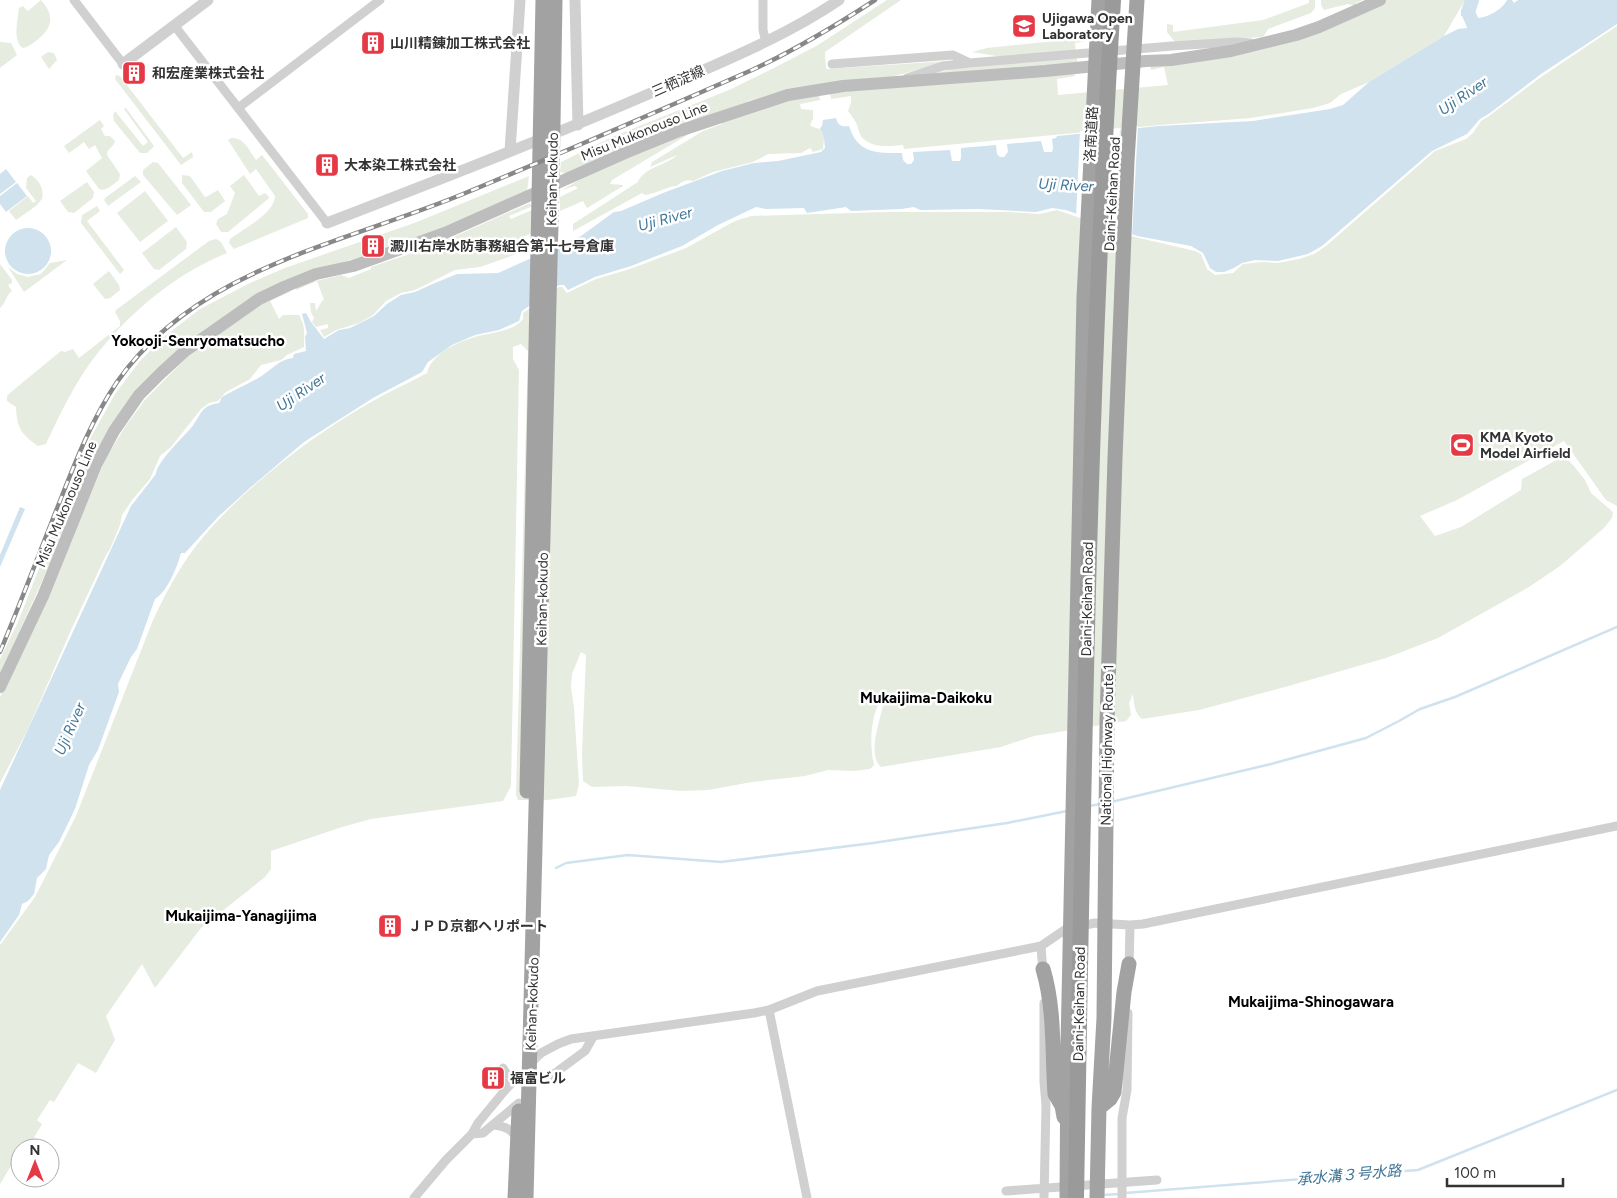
<svg xmlns="http://www.w3.org/2000/svg" width="1617" height="1198" font-family="Figtree,'Noto Sans JP',sans-serif">
<style>
.green{fill:#e6ecdf}
.water{fill:#cfe2ee}
.pier{fill:#fff}
.lines{fill:none;stroke-linecap:round;stroke-linejoin:round}
.stream{stroke:#cfe2ee;stroke-width:2.5}
.river{stroke:#cfe2ee;stroke-width:14}
.minor-tunnel{stroke:#d6d6d6;stroke-width:9;stroke-dasharray:9 4.5;stroke-linecap:butt}
.minor{stroke:#d0d0d0;stroke-width:9}
.tertiary{stroke:#d0d0d0;stroke-width:11}
.secondary{stroke:#bdbdbd;stroke-width:12}
.trunk{stroke:#a2a2a2;stroke-width:15}
.motorway{stroke:#9a9a9a;stroke-width:16}
.rail-casing{stroke:#888;stroke-width:4.5}
.rail{stroke:#fff;stroke-width:2.5;stroke-dasharray:8;stroke-linecap:butt}
.labels{text-anchor:middle;stroke-width:5;stroke-linejoin:round;paint-order:stroke}
.poi-label{font-size:14px;font-weight:bold;fill:#333;stroke:#fff;text-anchor:start}
.street-label{font-size:14px;fill:#333;stroke:#fff}
.water-label{font-size:15px;font-style:italic;fill:#3f7597;stroke:#fff}
.neighbourhood-label{font-size:15px;font-weight:bold;fill:#000;stroke:#fff}
</style>
<rect width="100%" height="100%" fill="#fff"/>
<path class="green" d="M41 0C55 16 53 28 36 41 32 44 28 47 23 48 12 41 18 20 19 8L23 6 28 11Z
M887 0H901L825 52 826 69 949 61 891 77 770 95 748 101 743 107 568 174 560 172 561 162 612 137 729 90 774 68 818 45Z
M1309 0H1315V8L1311 13 1268 29 1264 36 1262 37 1179 43 1175 42 1167 32V24L1173 25V32L1263 20 1309 3Z
M1321 0H1363L1356 3 1355 6 1348 4 1324 10 1321 5Z
M1386 0H1465L1444 36 1369 82 1341 94 1330 103 1313 108 1251 118 1160 125 904 149 903 145C888 146 871 149 861 136 858 131 858 125 855 121 853 117 850 114 848 111L851 103V96L831 99 830 93 1074 72 1075 76 1057 79 1058 95 1168 85 1164 67 1151 70 1150 63 1325 27Z
M1617 26V506L1606 500 1564 441 1457 500 1420 516 1435 536 1461 527 1521 490 1522 479 1560 458 1568 460 1573 465 1585 480 1591 493 1613 512 1612 518 1604 528 1560 566 1529 587 1438 638 1386 658 1292 685 1199 710 1142 719C1134 713 1134 703 1133 694L1129 703 1131 715 1126 721 1034 736 1001 747 881 767C865 753 884 712 885 694 870 712 869 743 874 765L870 769 853 771 828 770 805 776 752 782 708 790 681 791 626 786 592 787 583 781 582 753 586 655 581 652 572 674 571 687 574 708 579 784 576 796 548 800H518L516 795 528 351 521 344 513 347V359L519 370 511 786 503 801 371 819 342 827 271 851V869L265 877 201 928 155 988 142 964 106 1016 115 1040 96 1073 78 1063 54 1102 50 1100 37 1120 42 1124 28 1148H20V1151L0 1184V945L35 897 76 816 153 620C162 601 171 583 182 566 222 503 307 438 373 401 390 391 409 383 427 373 432 352 463 339 483 335 496 332 515 330 523 319V313L559 287H562L567 293 596 279 630 269 686 248 735 221 751 216 887 212H1008L1040 214 1057 210 1135 237 1195 251 1201 254 1207 269 1215 275 1233 273 1243 264 1264 262 1278 263 1299 259 1314 254 1326 246 1435 151 1466 139 1473 133 1481 121 1489 116 1541 77Z
M1086 38V41L1075 43 1076 52 1002 57 972 52 987 48Z
M0 42 11 43 17 55 0 68Z
M48 52 54 53 57 60 49 69 41 57Z
M1077 58V64L923 76 963 67Z
M116 75 120 76 183 158 192 152 193 157 181 165 115 79Z
M819 95 820 100 800 104 801 109 813 110V119L810 125 813 127 820 129 824 138 823 149 813 152 810 148 801 153 768 154 753 162 713 172 693 181C688 179 680 182 677 186 668 186 655 194 645 195L642 193 573 231V224L638 182C644 167 666 166 677 155L650 167 652 162 703 131 722 124V119L771 104Z
M126 108 154 146 147 153H140L114 121 113 115 115 111 143 146 148 142 124 109Z
M100 120 104 126 101 129 105 136H110L115 141C114 147 107 148 107 155L120 174 119 180C113 184 107 192 99 189L86 171 102 158 95 145 89 149 84 142 69 153 64 146Z
M694 131 612 180 610 184 623 185V186L587 208 583 201 560 211V197L578 188 575 186 562 190C603 165 649 149 694 131Z
M231 138C244 137 249 150 256 160L262 155 308 214V218L234 249 229 243 230 239C243 229 275 213 275 196L256 169 250 174 228 140Z
M153 162 158 163 191 205 177 215 143 175V170Z
M31 175C40 181 44 189 42 199L36 206 16 220 9 211 28 196 33 203 36 201 26 188 27 178Z
M182 175 190 176 204 196 206 197 218 190 225 201 211 212H204L182 183Z
M244 175 259 196 265 193 269 197 268 199 228 232H221L216 224 218 219 227 214 235 193 230 186Z
M135 176 141 182 108 206 104 200 105 198Z
M529 176 527 191 436 232 292 279 141 386 68 523 0 675V659L18 622 90 439 115 394 140 361 165 336 200 309 250 283 285 268 417 222Z
M87 182 94 192 93 198 74 213 68 212 60 201Z
M145 191 168 221 140 242 117 213Z
M530 203V205L532 204 533 206 509 216 511 219 532 210V233L514 241 519 251 514 255 480 267 455 270 415 290 401 293 386 301 373 315 359 323 336 330 324 337 320 330 328 328V324L316 327 312 322 314 318 311 312 310 303H315L316 311 322 301 324 300 317 281 296 290 295 286 341 275 349 278 371 269V267L433 246Z
M97 206 100 211 87 221 124 270 120 274 81 223 82 215Z
M176 227 187 242 186 249 159 270 154 269 142 253Z
M216 239 221 242 227 253C172 275 120 320 86 369 70 393 58 418 46 444L38 446C21 434 17 428 16 407L7 401V396L11 392 61 351 65 352 73 349 79 358 120 326V321L115 312 116 310 209 241Z
M67 260 24 292 8 267 17 274 28 277 41 274 50 263Z
M0 264 12 280V283L8 285 12 291C6 295 6 303 0 308Z
M109 271 119 285 120 290 110 298 105 299 93 284Z
M288 288 290 292 270 301 279 319 283 315H299C306 328 304 333 304 347L287 355 281 360 261 365 250 379 226 392 218 401 209 403 201 409 171 447 160 456 150 479 133 499 122 515 120 525 110 549 106 555 71 630 28 729 0 783V697L36 623 106 458 125 427 144 401 187 357 228 324Z"/>
<path class="water" d="M1507 0H1512L1514 3 1518 0H1617V24L1541 74 1490 113 1480 119 1467 134 1432 151 1322 246 1308 254 1278 261 1255 260 1242 263 1234 268 1224 272H1216L1210 268 1203 253 1191 246 1137 236 1066 210 1052 208 1036 212 979 209 920 210 914 207 901 209 851 211 846 207 807 213 804 208 766 209 756 207 718 225 682 246 631 266 595 277 568 290 564 285H559L522 311 519 321 499 330 475 335 452 345 428 362 422 372 373 398 304 442 251 487 218 517 185 553H181C177 567 168 591 155 599L137 649 131 657 118 684 119 692 98 750 89 765 75 809 59 842 49 855 46 869 37 878 34 894 28 901 22 904 19 915 0 942V790L131 506 156 474C156 463 183 437 191 428 196 422 199 414 204 409 208 405 214 404 219 403L222 397C234 390 248 384 260 377 271 370 280 359 293 358L294 354 306 351 305 337 307 333 302 314 306 313 311 322 324 339 339 330 350 328 374 316 387 304 401 295 415 292 435 283 457 274 498 273 581 236 614 212 621 211 663 193 722 171 754 163 778 161 821 152 825 148 824 138 820 128 822 126 823 120 836 118C838 126 842 127 849 126 858 154 876 153 902 153L903 160 907 164H911L914 160 913 152 950 150 952 161H960L961 158V148L996 145 997 154 1000 157H1004L1008 152 1007 144 1041 141 1044 152H1052L1053 148 1052 139 1056 138 1057 136 1159 126 1253 121 1330 109 1343 105 1369 82 1444 36 1458 29 1468 28 1466 18 1461 16V11L1467 8 1473 10 1477 18C1487 18 1503 9 1507 0Z
M6 169 16 182 0 194V174Z
M17 183 27 196 6 212 0 204V196Z
M5 251a23 23 0 1 1 46 0a23 23 0 1 1-46 0Z
M20 507 25 509 0 567V555Z"/>
<path class="pier" d="M1138 126 1132 237 1094 223 1098 130 1120 128 1116 228 1121 127Z
M1097 130 1093 222 1076 216 1080 131Z"/>
<g class="lines">
<path class="stream" d="M1111 802 1271 764 1366 738 1399 721 1420 709 1455 697 1617 627
M1089 806 1101 804
M556 868 566 863 628 855 721 862 873 843 1007 823 1067 811
M1125 1193 1418 1170 1617 1090
M1102 1195 1119 1194"/>
<path class="river" d="M1472 0 1468 12 1474 26"/>
<path class="minor-tunnel" d="M506 1089 541 1053"/>
<path class="minor" d="M74 0 123 64
M763 0V30L766 42
M174 25 327 223
M832 64 953 55 968 62
M907 78 943 66 969 63 1172 46 1236 42 1251 43
M238 108 380 0
M1041 946 1043 973
M1129 968 1130 925
M1044 1003V1082L1046 1105 1044 1198
M769 1010 807 1198
M541 1053 558 1044 571 1039 754 1013 769 1010 817 991 1041 946 1066 929 1095 923 1130 925 1143 924 1617 826
M530 1080 547 1079 585 1051 593 1037
M495 1125C506 1127 511 1129 517 1138
M472 1134 483 1133 519 1103
M1006 1191 1157 1180
M414 1198 446 1160 472 1134 478 1123 506 1089V1073L503 1068
M1122 1198V1118L1127 1090 1128 1013"/>
<path class="tertiary" d="M575 0 578 125
M123 64 208 0
M510 151 520 0
M327 223C441 179 555 135 667 86 726 60 786 36 839 0"/>
<path class="secondary" d="M0 687 43 596 96 465 114 431 139 395 161 373 185 351 259 299 284 287 316 274 353 266 445 233 625 153 679 131 788 95 843 86 1045 71 1146 61 1171 60 1231 51 1296 35 1319 27 1380 0"/>
<path class="trunk" d="M527 791 543 0
M1043 969C1055 1009 1052 1052 1055 1094L1062 1106 1064 1117
M1099 1108 1110 1099 1114 1092 1124 992 1129 964
M515 1198 519 1111
M526 1198 552 185 555 0
M1067 1198 1068 1045 1084 298 1099 0
M1097 1198 1099 1108 1104 1018 1107 721 1115 458 1127 161 1137 0"/>
<path class="motorway" d="M1076 1198C1083 798 1088 399 1113 0"/>
<defs>
<path id="rail" d="M0 652C21 602 40 551 60 501 76 460 92 419 117 382 197 268 342 244 463 194 560 154 656 112 752 70 795 50 835 26 875 0"/>
</defs>
<use href="#rail" class="rail-casing"/>
<use href="#rail" class="rail"/>
</g>
<defs>
<symbol id="university-square" viewBox="-11 -11 22 22"><rect x="-9" y="-9" width="18" height="18" rx="4" fill="#e63946" stroke="#fff"/><path d="M0-5L7-2L0 1L-7-2ZM-4 1L0 2.5L4 1V4Q0 6-4 4Z" fill="#fff"/></symbol>
<symbol id="building-square" viewBox="-11 -11 22 22"><rect x="-9" y="-9" width="18" height="18" rx="4" fill="#e63946" stroke="#fff"/><path d="M-4-6H4V6H1V3H-1V6H-4ZM-2.5-4.3h1.7v1.8h-1.7ZM.8-4.3h1.7v1.8H.8ZM-2.5-1h1.7V.8h-1.7ZM.8-1h1.7V.8H.8Z" fill="#fff"/></symbol>
<symbol id="stadium-square" viewBox="-11 -11 22 22"><rect x="-9" y="-9" width="18" height="18" rx="4" fill="#e63946" stroke="#fff"/><path d="M0-5a6.5 5 0 1 0 0 10a6.5 5 0 1 0 0-10ZM-3.5-1.8h7v3.6h-7Z" fill="#fff"/></symbol>
</defs>
<g fill-rule="evenodd">
<use href="#university-square" x="1010" y="12" width="28" height="28"/>
<use href="#building-square" x="359" y="29" width="28" height="28"/>
<use href="#building-square" x="120" y="59" width="28" height="28"/>
<use href="#building-square" x="313" y="151" width="28" height="28"/>
<use href="#building-square" x="359" y="232" width="28" height="28"/>
<use href="#stadium-square" x="1448" y="431" width="28" height="28"/>
<use href="#building-square" x="376" y="912" width="28" height="28"/>
<use href="#building-square" x="479" y="1064" width="28" height="28"/>
</g>
<g class="labels">
<g class="poi-label">
<text x="1042" y="23">Ujigawa Open<tspan x="1042" dy="16">Laboratory</tspan></text>
<text x="390" y="48">山川精錬加工株式会社</text>
<text x="152" y="78">和宏産業株式会社</text>
<text x="344" y="170">大本染工株式会社</text>
<text x="390" y="251">澱川右岸水防事務組合第十七号倉庫</text>
<text x="1480" y="442">KMA Kyoto<tspan x="1480" dy="16">Model Airfield</tspan></text>
<text x="408" y="931">ＪＰＤ京都ヘリポート</text>
<text x="510" y="1083">福富ビル</text>
</g>
<g class="street-label">
<text transform="translate(678 81) rotate(-24)" y="5">三栖淀線</text>
<text transform="translate(644 131) rotate(-22)" y="5">Misu Mukonouso Line</text>
<text transform="translate(1091 134) rotate(-87)" y="5">洛南道路</text>
<text transform="translate(552 179) rotate(-89)" y="5">Keihan-kokudo</text>
<text transform="translate(1112 194) rotate(-87)" y="5">Daini-Keihan Road</text>
<text transform="translate(66 504) rotate(-67)" y="5">Misu Mukonouso Line</text>
<text transform="translate(542 599) rotate(-89)" y="5">Keihan-kokudo</text>
<text transform="translate(1087 599) rotate(-89)" y="5">Daini-Keihan Road</text>
<text transform="translate(1107 745) rotate(-89)" y="5">National Highway Route 1</text>
<text transform="translate(532 1004) rotate(-88)" y="5">Keihan-kokudo</text>
<text transform="translate(1079 1004) rotate(-89)" y="5">Daini-Keihan Road</text>
</g>
<g class="water-label">
<text transform="translate(1463 96) rotate(-34)" y="5">Uji River</text>
<text transform="translate(1066 185) rotate(3)" y="5">Uji River</text>
<text transform="translate(665 219) rotate(-15)" y="5">Uji River</text>
<text transform="translate(301 392) rotate(-34)" y="5">Uji River</text>
<text transform="translate(70 729) rotate(-66)" y="5">Uji River</text>
<text transform="translate(1349 1175) rotate(-5)" y="5">承水溝３号水路</text>
</g>
<g class="neighbourhood-label">
<text x="198" y="346">Yokooji-Senryomatsucho</text>
<text x="926" y="703">Mukaijima-Daikoku</text>
<text x="241" y="921">Mukaijima-Yanagijima</text>
<text x="1311" y="1007">Mukaijima-Shinogawara</text>
</g>
</g>
<g transform="translate(35 1163)"><circle r="24" fill="#ffffff" stroke="#adadad"/>
<path d="M0-4L9 19L0 12L-9 19Z" fill="#e63946"/>
<text y="-8" font-size="14" font-weight="bold" text-anchor="middle" fill="#333333">N</text>
</g>
<path d="M1447 1178v8h116v-8" fill="none" stroke="#333333" stroke-width="2.5"/>
<text x="1454" y="1178" font-size="15" fill="#333333" stroke="#ffffff" stroke-width="4" paint-order="stroke">100 m</text>
</svg>
